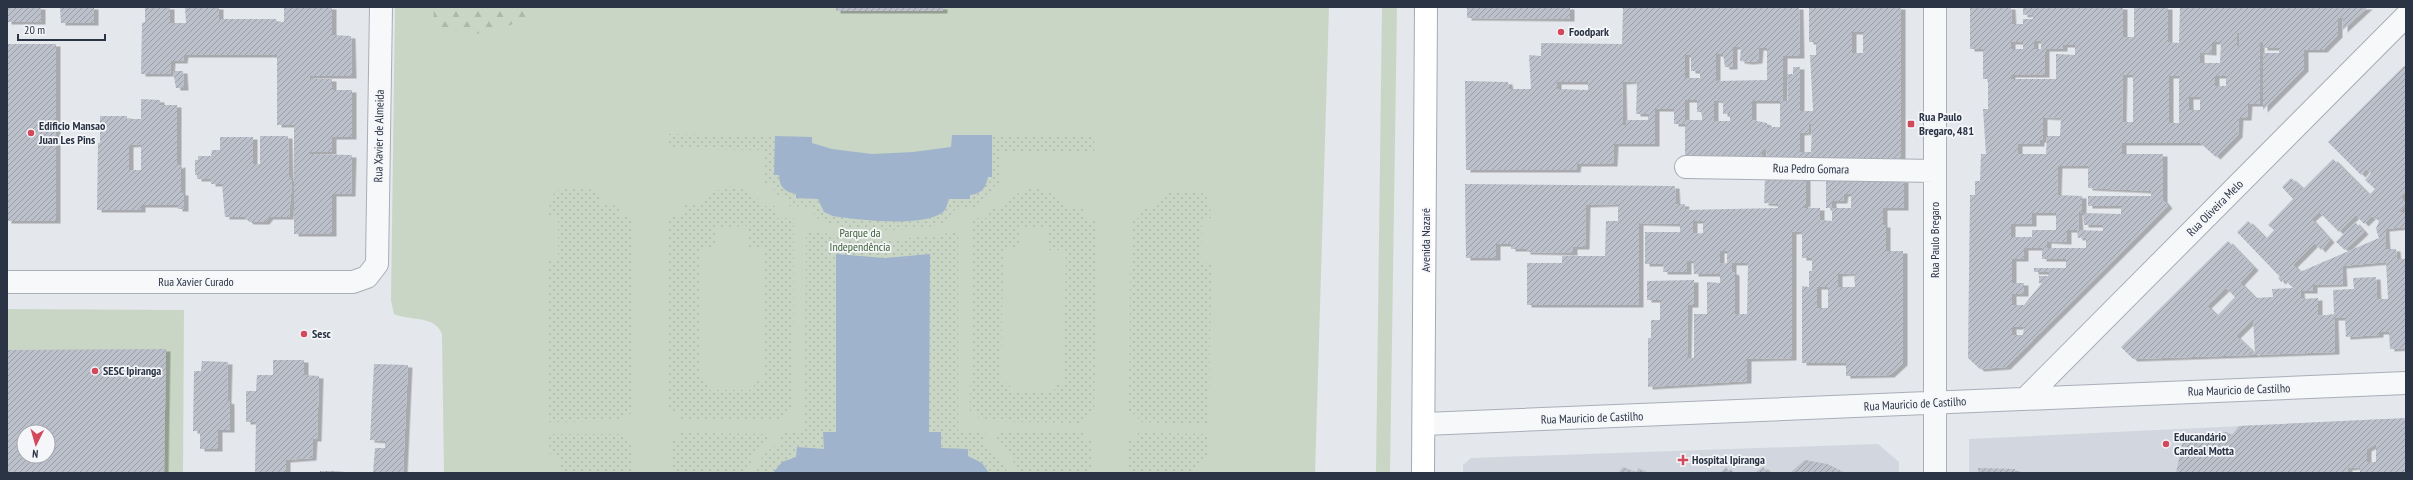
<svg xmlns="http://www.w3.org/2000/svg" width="2413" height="480" font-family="'PT Sans Narrow',sans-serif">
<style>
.built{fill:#d2d6de}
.green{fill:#c9d6c5;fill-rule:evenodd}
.forest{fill:url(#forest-firs)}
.garden{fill:url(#garden-dots);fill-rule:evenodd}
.water{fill:#9fb4cc}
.building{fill:url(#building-hatch);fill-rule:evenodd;filter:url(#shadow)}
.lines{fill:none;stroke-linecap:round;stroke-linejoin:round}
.minor-casing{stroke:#a9aeb7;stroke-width:24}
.major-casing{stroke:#a3abb8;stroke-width:24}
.minor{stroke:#f7f8fa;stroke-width:22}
.major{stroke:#fff;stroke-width:22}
.poi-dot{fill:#d1495b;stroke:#f4f6f9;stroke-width:1.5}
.labels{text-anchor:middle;stroke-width:3.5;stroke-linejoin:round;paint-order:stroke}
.poi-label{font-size:12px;font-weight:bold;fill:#2b3445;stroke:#f4f6f9;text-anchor:start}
.street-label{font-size:12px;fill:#2b3445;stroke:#f4f6f9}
.park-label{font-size:12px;fill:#3f6138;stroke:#f4f6f9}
</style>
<defs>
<pattern id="forest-firs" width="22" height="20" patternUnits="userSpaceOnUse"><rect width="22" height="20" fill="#c9d6c5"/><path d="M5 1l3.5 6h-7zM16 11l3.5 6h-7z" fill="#adb8ab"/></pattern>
<pattern id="garden-dots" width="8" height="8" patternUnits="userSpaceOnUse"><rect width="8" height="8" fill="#c9d6c5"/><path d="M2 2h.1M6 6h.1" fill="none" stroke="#adb8ab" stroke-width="1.8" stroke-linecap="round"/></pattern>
<pattern id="building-hatch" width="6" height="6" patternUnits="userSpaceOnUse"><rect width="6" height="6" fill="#bbc0ca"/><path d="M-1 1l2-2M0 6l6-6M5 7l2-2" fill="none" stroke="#989da6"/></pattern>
<filter id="shadow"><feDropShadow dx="4.5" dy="2.5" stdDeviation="0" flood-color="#0004"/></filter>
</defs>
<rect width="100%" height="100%" fill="#e4e7ec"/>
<path class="built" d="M2385 419 2337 473H1969V439Z
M1878 444 1899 462V473H1463V465L1471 458Z"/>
<path class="green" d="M395 7H1329L1315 473H444L442 334C435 315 410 321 394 314L391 300Z
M1382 7H1397L1390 473H1376Z
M7 309 184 310 183 473H7ZM24 432H48V456H24Z"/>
<path class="forest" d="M434 7H529L528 18 488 34 433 31Z"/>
<path class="garden" d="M667 134 775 136 774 175H779V180L787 192 796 194V198L818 199 824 212 828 215 854 219 894 222 915 220 948 204 949 199H969L970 195 975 194 987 182 988 177 992 176V135H1094V152L1000 153 999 186H994L988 196 978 202 979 208 956 207C953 213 948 220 942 223 918 233 848 232 825 222 817 220 813 213 811 207L789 206 788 201 777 194 771 185H764V150L668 149Z
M732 186C746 188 756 194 764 206H777V218H794L793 412H784L785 420H678L679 412H669V217H683V205H700C710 194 718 188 732 186ZM747 226V248H763V381L754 382V390H709V381H700V248H717V227Z
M564 188C581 188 598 185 602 205L621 206V216L631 217 632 414H623V421L549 422 548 260 558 259V215H549C550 202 550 192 564 188Z
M1035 188C1049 191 1057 196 1067 207H1084V220H1097L1094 414 1085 415 1084 423 978 421 979 413H970L973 218H989L990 207H1003C1012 195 1021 190 1035 188ZM1020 228H1049V250H1066L1064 383H1055L1054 392 1010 391V383L1001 382 1003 249H1019Z
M1173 191C1198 191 1210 187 1211 218H1202L1201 262 1211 263 1209 424 1138 422V414H1129L1131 218H1140L1141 207H1157L1164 193Z
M806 231 885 241 958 232V431H986L984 443C996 451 1003 459 1007 473H989C986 464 976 459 968 456V449L941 448 929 432 930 254 885 258 836 254V432L824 449 797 447V457C787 459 778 464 773 473H756C758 460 767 449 779 444L780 432H805Z
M998 432 1084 433V441H1093L1092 473H1018L1009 450 997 439Z
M681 433 768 434V441L755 452 746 473H672V441L681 440Z
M1138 433 1209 434V457L1199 461 1197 473H1128V440L1138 441Z
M549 434H623V441L632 442V473H560C560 463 561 455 550 454Z"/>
<path class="water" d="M952 135H992V177H988C986 188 981 194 970 195V199H949C947 205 946 211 940 214 918 227 858 220 833 216L824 212 818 199 796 198V194C785 192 779 187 779 175H774L775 136 812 137V143L832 149 872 154 913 152 951 147Z
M836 254 885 258 930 254 929 432H941V448L968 449V456L982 463 989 473H773L782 462 796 457 797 447 824 449 823 432H836Z"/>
<path class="building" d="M7 7H41V22H7Z
M60 7H94V23H61Z
M145 7H170V23H186L185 7H219V19H276L277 22H284V7H332V35L351 36 352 76H309L310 79H332V90H352V137H332V152H310V154L352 155 351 194H332V234H294V125H277V55H184L183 61H171L170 74H141L142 23 145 22Z
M836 7H943V11H836Z
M1467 7H1570V19L1467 18Z
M1623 7H1799L1800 56H1783V101H1788L1787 74H1793V67H1800V111H1813L1810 55H1816V42H1809V7H1901V161L1766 160 1767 150H1762V160H1685V124H1674V109H1655V144H1614L1613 164H1577L1576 170H1466L1465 81 1508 82 1509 89H1531L1529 55 1541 56V43L1622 44ZM1852 32H1863V53H1852ZM1733 47H1741L1740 61 1749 62 1758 61 1759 48H1767V80L1716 81V54H1723L1725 67H1733ZM1685 55H1691V71H1700V78H1685ZM1637 81 1636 114H1648V120H1627L1626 125H1623L1622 82ZM1557 82H1588V90L1557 89ZM1685 100H1697V112H1702V120H1685ZM1714 100 1723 101V114H1730V121H1714ZM1752 101H1780V127H1767V123L1752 120ZM1812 123 1811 152H1800V133L1809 132V124Z
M1970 7H2011L2012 24H2023V19H2033V14L2023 15V7H2123V37H2134V7H2168V42L2179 43 2180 7H2368L2343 30V18L2338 17V35L2323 50H2304V69L2263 110V53H2279V48H2263V41L2260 42V104H2248L2247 118H2239L2238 135 2216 157 2200 143H2122V154H2163V200L2168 206 2006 367 1980 369 1968 358 1970 195H1975V181H1980L1981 154H1986L1983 109H1988V79H1983V49H1970ZM2237 32 2240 33 2239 46H2237ZM2034 41H2041V49H2034ZM2011 42H2023V49H2011ZM2212 42H2221L2220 63H2200V52L2212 53ZM2063 45H2075V55L2056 54V79H2011V75H2045V49H2063ZM2123 75H2133V122H2122ZM2169 76H2179V123H2169ZM2215 76H2226V86H2215ZM2189 97H2200V110H2189ZM2043 117 2061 118 2060 136H2047L2046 154H2018V144H2040V140H2043ZM2058 166H2088V188L2151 191V196H2088V206H2121V214L2083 213 2084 225H2103V231L2077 230 2078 238 2086 237V248H2047V241L2067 242V230H2079L2078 213H2082V196L2057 195ZM2032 213H2056V230H2032V237H2011V224H2032ZM2024 248H2042V259H2066V268H2034V272H2048V276H2039V283H2042L2024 305H2012V294H2024V283H2012V259H2024ZM2012 327H2024L2023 335H2012Z
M7 44H56V221H7Z
M2404 66H2406V192L2401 197 2406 205 2399 212H2406V227L2385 229 2386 249H2396L2397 259H2406V348L2390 349 2389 332H2379V335L2346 337 2345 318H2334L2335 352 2133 359 2121 347 2228 241 2254 268 2240 283 2255 298 2273 297 2272 289 2293 288 2284 279 2281 282 2278 278 2280 277 2237 232 2248 221 2266 239 2274 230 2268 225 2293 199 2282 187 2291 178 2303 189 2333 159 2369 195 2375 189 2365 180 2371 173 2366 169 2361 175 2328 142ZM2319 212 2339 232 2356 215 2364 224 2372 216 2375 219 2377 216 2380 218 2376 229 2379 238 2300 272 2293 265 2315 243 2321 250 2330 240 2311 219ZM2386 262 2388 299H2377L2376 277 2353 278 2354 289 2333 290 2334 314 2318 316V298L2301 299 2300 291H2313V285L2343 284 2342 266ZM2226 288 2235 297 2217 316 2207 306ZM2253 319 2255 354 2236 336Z
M173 71H183L184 88H176Z
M141 99 160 100V105H177V166L181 165V193H184V209H178V205H141V210H97L98 143H100V116H127V119H141ZM141 144V170H129V145Z
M260 136H288L289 177 292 182 289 217H269L265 222H249L245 217H225L222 184H211V179H197V175H195V160H198V156H211L212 150H220V137H253V164H260Z
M1765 178H1806V205L1804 204V208H1820V220L1832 221V208H1851V194H1844L1843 201H1832V208H1826V179L1904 180V208H1883V225H1886V251H1903V363L1890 375 1846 376V363H1802V286L1809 287V271H1812V258H1802V231L1792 232V358L1747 359V381L1648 387V338H1651V320H1660V300H1647V281L1694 280V305H1688L1687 358H1694V314H1707V282L1720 283V274H1694L1693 260 1687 261V272H1663L1664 264H1645V232H1680V224L1639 223V305H1527V263H1562V256H1605L1606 221H1618V204L1586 205 1585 247H1573V253L1526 252V249H1511V244H1496V258H1466L1465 184 1675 186 1676 204H1685L1684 210 1778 208V204L1764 203ZM1693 221H1703V233L1693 234ZM1720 251H1727V263L1720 264ZM1732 263H1748L1747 314H1735V273L1732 272ZM1854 273 1855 287H1838V274ZM1817 287H1828V308H1817Z
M2355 222 2364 232 2345 250 2336 242Z
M166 349 164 473H8V350ZM24 432H48V456H24Z
M273 360H304V375L319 376 317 439H313L312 458 286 460V473H255L256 422H246V391H256L257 375H273Z
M202 361 228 362 227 401 230 402V430H218V449H200V431H193L194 371H201Z
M374 364 408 365 403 473H373L375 448H385V441L370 440Z
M2406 418V473H2360V467L2348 468V473H2176L2184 435 2227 432 2232 435 2239 426ZM2376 444V462H2367V449Z
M1805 460 1827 464 1845 473H1790Z
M1623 467 1636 472 1639 468 1646 473H1618Z
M1726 467 1731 473H1720Z
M1763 467 1770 473H1754Z
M1978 468 2015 469V473H1978Z
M320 471H346L320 473Z"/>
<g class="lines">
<defs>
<path id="minor" d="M1686 167 1935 171
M7 282H353L367 277 377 264 381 7
M2025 399 2406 16
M1425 424 2406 383
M1935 473V7"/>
<path id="major" d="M1423 473 1426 7"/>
</defs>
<use href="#minor" class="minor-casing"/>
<use href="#major" class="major-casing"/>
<use href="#minor" class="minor"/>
<use href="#major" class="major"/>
</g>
<g class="poi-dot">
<circle cx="1561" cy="32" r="4"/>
<rect x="1907" y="120" width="8" height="8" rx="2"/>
<circle cx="31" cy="133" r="4"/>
<circle cx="304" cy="334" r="4"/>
<circle cx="95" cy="371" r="4"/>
<circle cx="2166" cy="444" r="4"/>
<path d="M1681 454h4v4h4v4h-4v4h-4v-4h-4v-4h4z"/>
</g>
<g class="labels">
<g class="poi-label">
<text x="1569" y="36">Foodpark</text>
<text x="1919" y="121">Rua Paulo<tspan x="1919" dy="14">Bregaro, 481</tspan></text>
<text x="39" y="130">Edificio Mansao<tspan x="39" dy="14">Juan Les Pins</tspan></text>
<text x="312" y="338">Sesc</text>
<text x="103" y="375">SESC Ipiranga</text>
<text x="2174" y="441">Educandário<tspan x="2174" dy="14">Cardeal Motta</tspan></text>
<text x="1692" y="464">Hospital Ipiranga</text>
</g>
<g class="street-label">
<text transform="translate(379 136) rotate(-89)" y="4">Rua Xavier de Almeida</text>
<text transform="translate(1811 169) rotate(1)" y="4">Rua Pedro Gomara</text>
<text transform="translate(2215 208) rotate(-45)" y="4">Rua Oliveira Melo</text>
<text transform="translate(1426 240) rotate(-90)" y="4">Avenida Nazaré</text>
<text transform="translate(1935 240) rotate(-90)" y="4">Rua Paulo Bregaro</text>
<text x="196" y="286">Rua Xavier Curado</text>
<text transform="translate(2239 390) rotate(-2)" y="4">Rua Mauricio de Castilho</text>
<text transform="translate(1915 404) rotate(-3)" y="4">Rua Mauricio de Castilho</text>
<text transform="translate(1592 418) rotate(-2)" y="4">Rua Mauricio de Castilho</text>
</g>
<g class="park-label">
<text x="860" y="237">Parque da<tspan x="860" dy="14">Independência</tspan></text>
</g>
</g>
<rect width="2413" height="480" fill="none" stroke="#2b3445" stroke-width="16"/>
<g transform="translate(36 444) rotate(185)"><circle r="19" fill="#f4f6f9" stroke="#a4a8b1"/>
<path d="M0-3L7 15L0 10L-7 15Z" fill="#d1495b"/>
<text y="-6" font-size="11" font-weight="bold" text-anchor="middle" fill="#2b3445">N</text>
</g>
<path d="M18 34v6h87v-6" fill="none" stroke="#2b3445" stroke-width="2"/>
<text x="24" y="34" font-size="12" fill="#2b3445" stroke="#f4f6f9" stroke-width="3" paint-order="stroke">20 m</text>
</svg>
